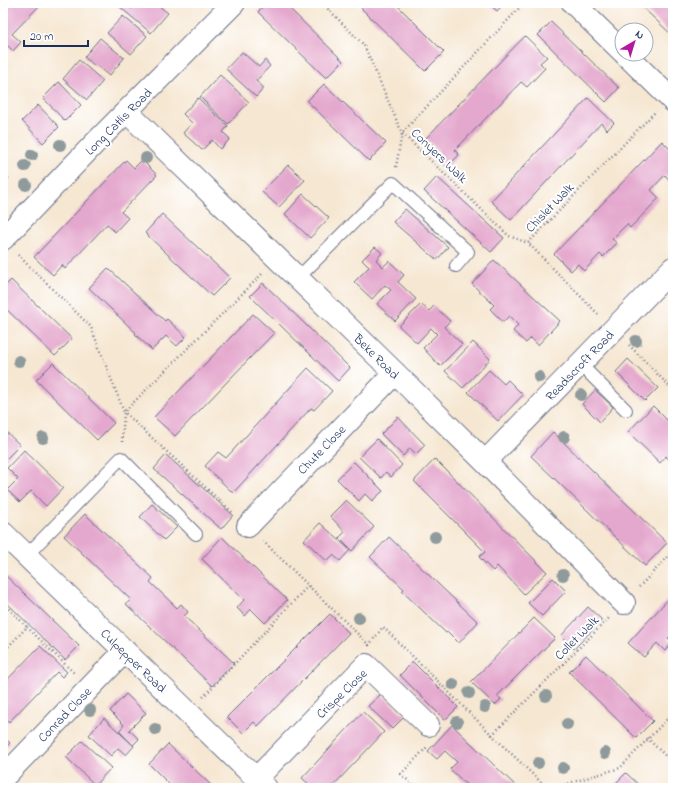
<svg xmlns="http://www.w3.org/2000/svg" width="676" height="791" font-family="'Indie Flower',sans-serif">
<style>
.building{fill:#e4a7cd}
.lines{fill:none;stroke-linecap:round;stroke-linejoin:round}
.lane-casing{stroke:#686f87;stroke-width:14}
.street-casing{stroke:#686f87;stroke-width:24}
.path{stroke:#686f87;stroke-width:2.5;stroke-dasharray:1 3;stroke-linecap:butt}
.lane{stroke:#fff;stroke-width:12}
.street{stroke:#fff;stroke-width:22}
.tree{fill:#8e9a9b}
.labels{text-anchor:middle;stroke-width:4;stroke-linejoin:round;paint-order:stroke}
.street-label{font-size:13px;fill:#1b2f5e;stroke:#fff}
</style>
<rect width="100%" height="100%" fill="#fff"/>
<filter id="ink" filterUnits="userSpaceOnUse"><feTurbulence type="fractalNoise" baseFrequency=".025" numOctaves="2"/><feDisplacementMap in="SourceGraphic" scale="8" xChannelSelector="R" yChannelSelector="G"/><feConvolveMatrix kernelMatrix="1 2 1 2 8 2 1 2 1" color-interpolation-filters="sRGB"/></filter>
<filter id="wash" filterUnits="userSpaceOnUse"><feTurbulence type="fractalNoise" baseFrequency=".012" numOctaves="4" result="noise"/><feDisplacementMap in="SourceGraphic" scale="16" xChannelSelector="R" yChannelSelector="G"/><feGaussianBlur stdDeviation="0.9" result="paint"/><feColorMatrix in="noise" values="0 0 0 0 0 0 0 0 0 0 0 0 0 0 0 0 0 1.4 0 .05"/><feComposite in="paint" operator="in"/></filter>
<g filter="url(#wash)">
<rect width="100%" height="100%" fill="#f6e7d2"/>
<g id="blocks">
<path class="building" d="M3 3H42L12 34 21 42 13 51 3 41Z
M115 3H125L132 9 137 3H155L168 13 151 33Z
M266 3H284L343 61 326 78 258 12Z
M366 3H395L444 52 425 71 361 8Z
M488 3H505L497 11Z
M638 3H665L673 10V36Z
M123 16 147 36 131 54 107 33Z
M551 22 619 88 606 102 538 35Z
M525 36 547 57 540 63 545 68 527 87 521 82 455 150 459 155 447 167 435 155 439 151 426 138Z
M100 38 124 58 109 76 96 65 95 66 84 57Z
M242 52 259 67 265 60 270 66 256 81 264 88 256 97 226 69Z
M79 60 103 81 87 100 63 79Z
M220 75 249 102 228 124 200 97Z
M59 82 81 105 65 121 43 98Z
M324 84 386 143 369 161 307 101Z
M198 98 228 126 223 132 230 139 220 149 212 140 202 150 183 133 192 123 183 114Z
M588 98 614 123 607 130 601 123 511 220 491 201Z
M38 105 59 127 43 143 22 121Z
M662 141 673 152V180L671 182 665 175 651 190 659 198 630 228 627 224 612 239 617 243 603 257 600 254 584 271 578 264 571 271 554 254Z
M126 160 134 168 142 160 157 175 121 212 128 218 115 232 107 224 65 269 62 265 53 275 34 257Z
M288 165 305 180 279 207 262 192Z
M3 172 9 178 3 185Z
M437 177 504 238 491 252 424 191Z
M303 194 329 218 310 238 285 214Z
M405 209 448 247 437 260 393 222Z
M162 214 230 278 212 296 145 233Z
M375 247 382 253 376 260 383 267 389 261 404 275 398 282 416 299 395 321 377 304 391 290 385 285 372 299 354 282 369 267 362 260Z
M494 260 560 321 538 345 531 338 526 343 513 331 518 325 509 316 503 322 490 309 494 305 472 284Z
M108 268 165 321 167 319 186 337 177 346 166 336 152 350 135 334 136 333 89 288Z
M11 280 72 339 55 356 3 306V288Z
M263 283 350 368 338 381 250 296Z
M421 304 429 311 434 306 450 321 444 327 462 344 440 366 423 348 437 334 431 328 417 343 399 326Z
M253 314 274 333 175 436 154 417Z
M473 342 490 359 463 388 445 371Z
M628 359 658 388 645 401 616 372Z
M53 363 114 423 97 440 36 380Z
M308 368 332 391 314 410 311 408 233 493 205 466 218 452 226 458Z
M489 370 504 384 508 380 523 395 498 421 468 392Z
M595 390 613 407 600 422 582 404Z
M653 406 673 426V464L666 456 660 463 628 432Z
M398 417 425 445 416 454 410 448 403 456 381 434Z
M3 429 20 445 3 462Z
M553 432 667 543 645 566 531 456Z
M377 439 402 465 391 477 386 472 381 478 359 457Z
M24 450 63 488 46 506 31 491 20 502 7 490 18 479 7 468Z
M166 455 233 515 221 529 154 469Z
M435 459 547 572 524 594 497 566 493 571 479 557 485 552 414 481Z
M354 462 383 491 372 501 365 494 359 501 337 479Z
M346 500 374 527 352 551 339 538 345 532 330 516Z
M152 504 177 527 164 540 140 517Z
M85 514 153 578 150 582 177 608 181 604 188 612 184 616 234 663 212 686 126 604 131 600 64 536Z
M320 523 350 550 340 561 333 555 327 561 304 540Z
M222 537 287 600 265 623 251 609 245 616 237 608 244 600 202 559Z
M389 537 478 622 459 643 448 632 446 633 402 591 404 589 370 557Z
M3 573 79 646 65 660 3 599Z
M553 578 566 591 542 616 528 603Z
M673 594V633L668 638 673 642 665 651 657 643 644 657 628 643Z
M588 607 602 620 574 649 561 636Z
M330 614 349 633 258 726 254 722 243 733 227 717Z
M534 618 555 638 497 696 501 699 495 705 471 682Z
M40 646 67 672 62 677 57 672 9 722 7 720 3 724V684Z
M586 655 653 721 636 738 569 672Z
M413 662 458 707 445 720 400 675Z
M126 694 146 713 129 730 139 739 133 745 119 731 124 725 110 711Z
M381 694 405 716 392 729 368 706Z
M363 712 384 732 331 788H313L302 778Z
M104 718 134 746 126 755 118 748 111 756 89 735Z
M452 725 518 788H483L482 787 480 788H470L450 769 457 762 445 751 437 759 428 751Z
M3 736 10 743 3 750Z
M82 741 111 768 95 785 66 757Z
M168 744 214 788H171L172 787 149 764Z
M626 773 642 788H611Z"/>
</g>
</g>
<g filter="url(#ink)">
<use href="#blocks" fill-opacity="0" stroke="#686f87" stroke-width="1"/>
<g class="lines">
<defs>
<path id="lane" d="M298 278 393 183 468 252 456 266
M580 364 626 410
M27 555 121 458 196 534"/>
<path id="street" d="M573 3 622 51
M625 54 673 101
M127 112 395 373 485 462 624 603
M3 239 95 143 234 3
M485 462 673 268
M248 526 395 373
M3 533 266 788
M3 778 125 651
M256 779 366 665 428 725"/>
</defs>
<use href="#lane" class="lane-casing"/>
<use href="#street" class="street-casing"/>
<path class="path" d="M322 3 364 45 402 133 509 236 528 243
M396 167 402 133 524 3
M18 255 91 327 124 412 232 512
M598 314 528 243 655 112
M629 345 673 390
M122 442 124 412 262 274
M263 541 369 645 383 627 492 735 547 788
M639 587 673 551
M3 603 27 627 3 652
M27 627 74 673
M203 697 308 586
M492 735 609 618
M647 738 673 763
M416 788 401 774 427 747
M553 788 620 768 673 713"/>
<use href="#lane" class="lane"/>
<use href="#street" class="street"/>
</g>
<g class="tree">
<circle cx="60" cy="145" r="6"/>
<circle cx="32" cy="155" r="6"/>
<circle cx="146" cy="158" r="6"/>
<circle cx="25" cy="166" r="6"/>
<circle cx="26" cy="185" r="6"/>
<circle cx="636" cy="341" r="6"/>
<circle cx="19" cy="361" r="6"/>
<circle cx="539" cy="377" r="6"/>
<circle cx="581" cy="395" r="6"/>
<circle cx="564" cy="437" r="6"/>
<circle cx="43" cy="438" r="6"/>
<circle cx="435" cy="537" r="6"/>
<circle cx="563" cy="575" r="6"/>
<circle cx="359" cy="618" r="6"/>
<circle cx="453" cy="684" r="6"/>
<circle cx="469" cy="693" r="6"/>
<circle cx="546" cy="696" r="6"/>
<circle cx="485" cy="707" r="6"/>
<circle cx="90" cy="710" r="6"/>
<circle cx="457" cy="722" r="6"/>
<circle cx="567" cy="724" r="6"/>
<circle cx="155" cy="729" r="6"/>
<circle cx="605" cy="753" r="6"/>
<circle cx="538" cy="763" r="6"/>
<circle cx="563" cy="768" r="6"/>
</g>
</g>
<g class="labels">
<g class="street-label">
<text transform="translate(118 121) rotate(-45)" y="5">Long Catlis Road</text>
<text transform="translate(440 155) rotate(44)" y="5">Conyers Walk</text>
<text transform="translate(549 207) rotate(-46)" y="5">Chislet Walk</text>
<text transform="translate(377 356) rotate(45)" y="5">Beke Road</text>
<text transform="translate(579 365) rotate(-46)" y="5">Readscroft Road</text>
<text transform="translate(321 449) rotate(-46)" y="5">Chute Close</text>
<text transform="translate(576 637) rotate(-45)" y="5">Collet Walk</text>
<text transform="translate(134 660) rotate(44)" y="5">Culpepper Road</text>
<text transform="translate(341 693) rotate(-44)" y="5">Crispe Close</text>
<text transform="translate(64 714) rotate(-46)" y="5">Conrad Close</text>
</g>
</g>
<rect width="676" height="791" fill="none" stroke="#fff" stroke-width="16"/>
<g transform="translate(634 42) rotate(38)"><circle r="19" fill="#ffffff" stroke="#a4acbf"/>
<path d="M0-3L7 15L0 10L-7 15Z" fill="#b5179e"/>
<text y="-6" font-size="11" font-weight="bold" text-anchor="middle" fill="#1b2f5e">N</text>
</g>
<path d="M24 40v6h64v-6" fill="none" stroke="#1b2f5e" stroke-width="2"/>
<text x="30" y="40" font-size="12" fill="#1b2f5e" stroke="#ffffff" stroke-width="3" paint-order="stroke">20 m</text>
</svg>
